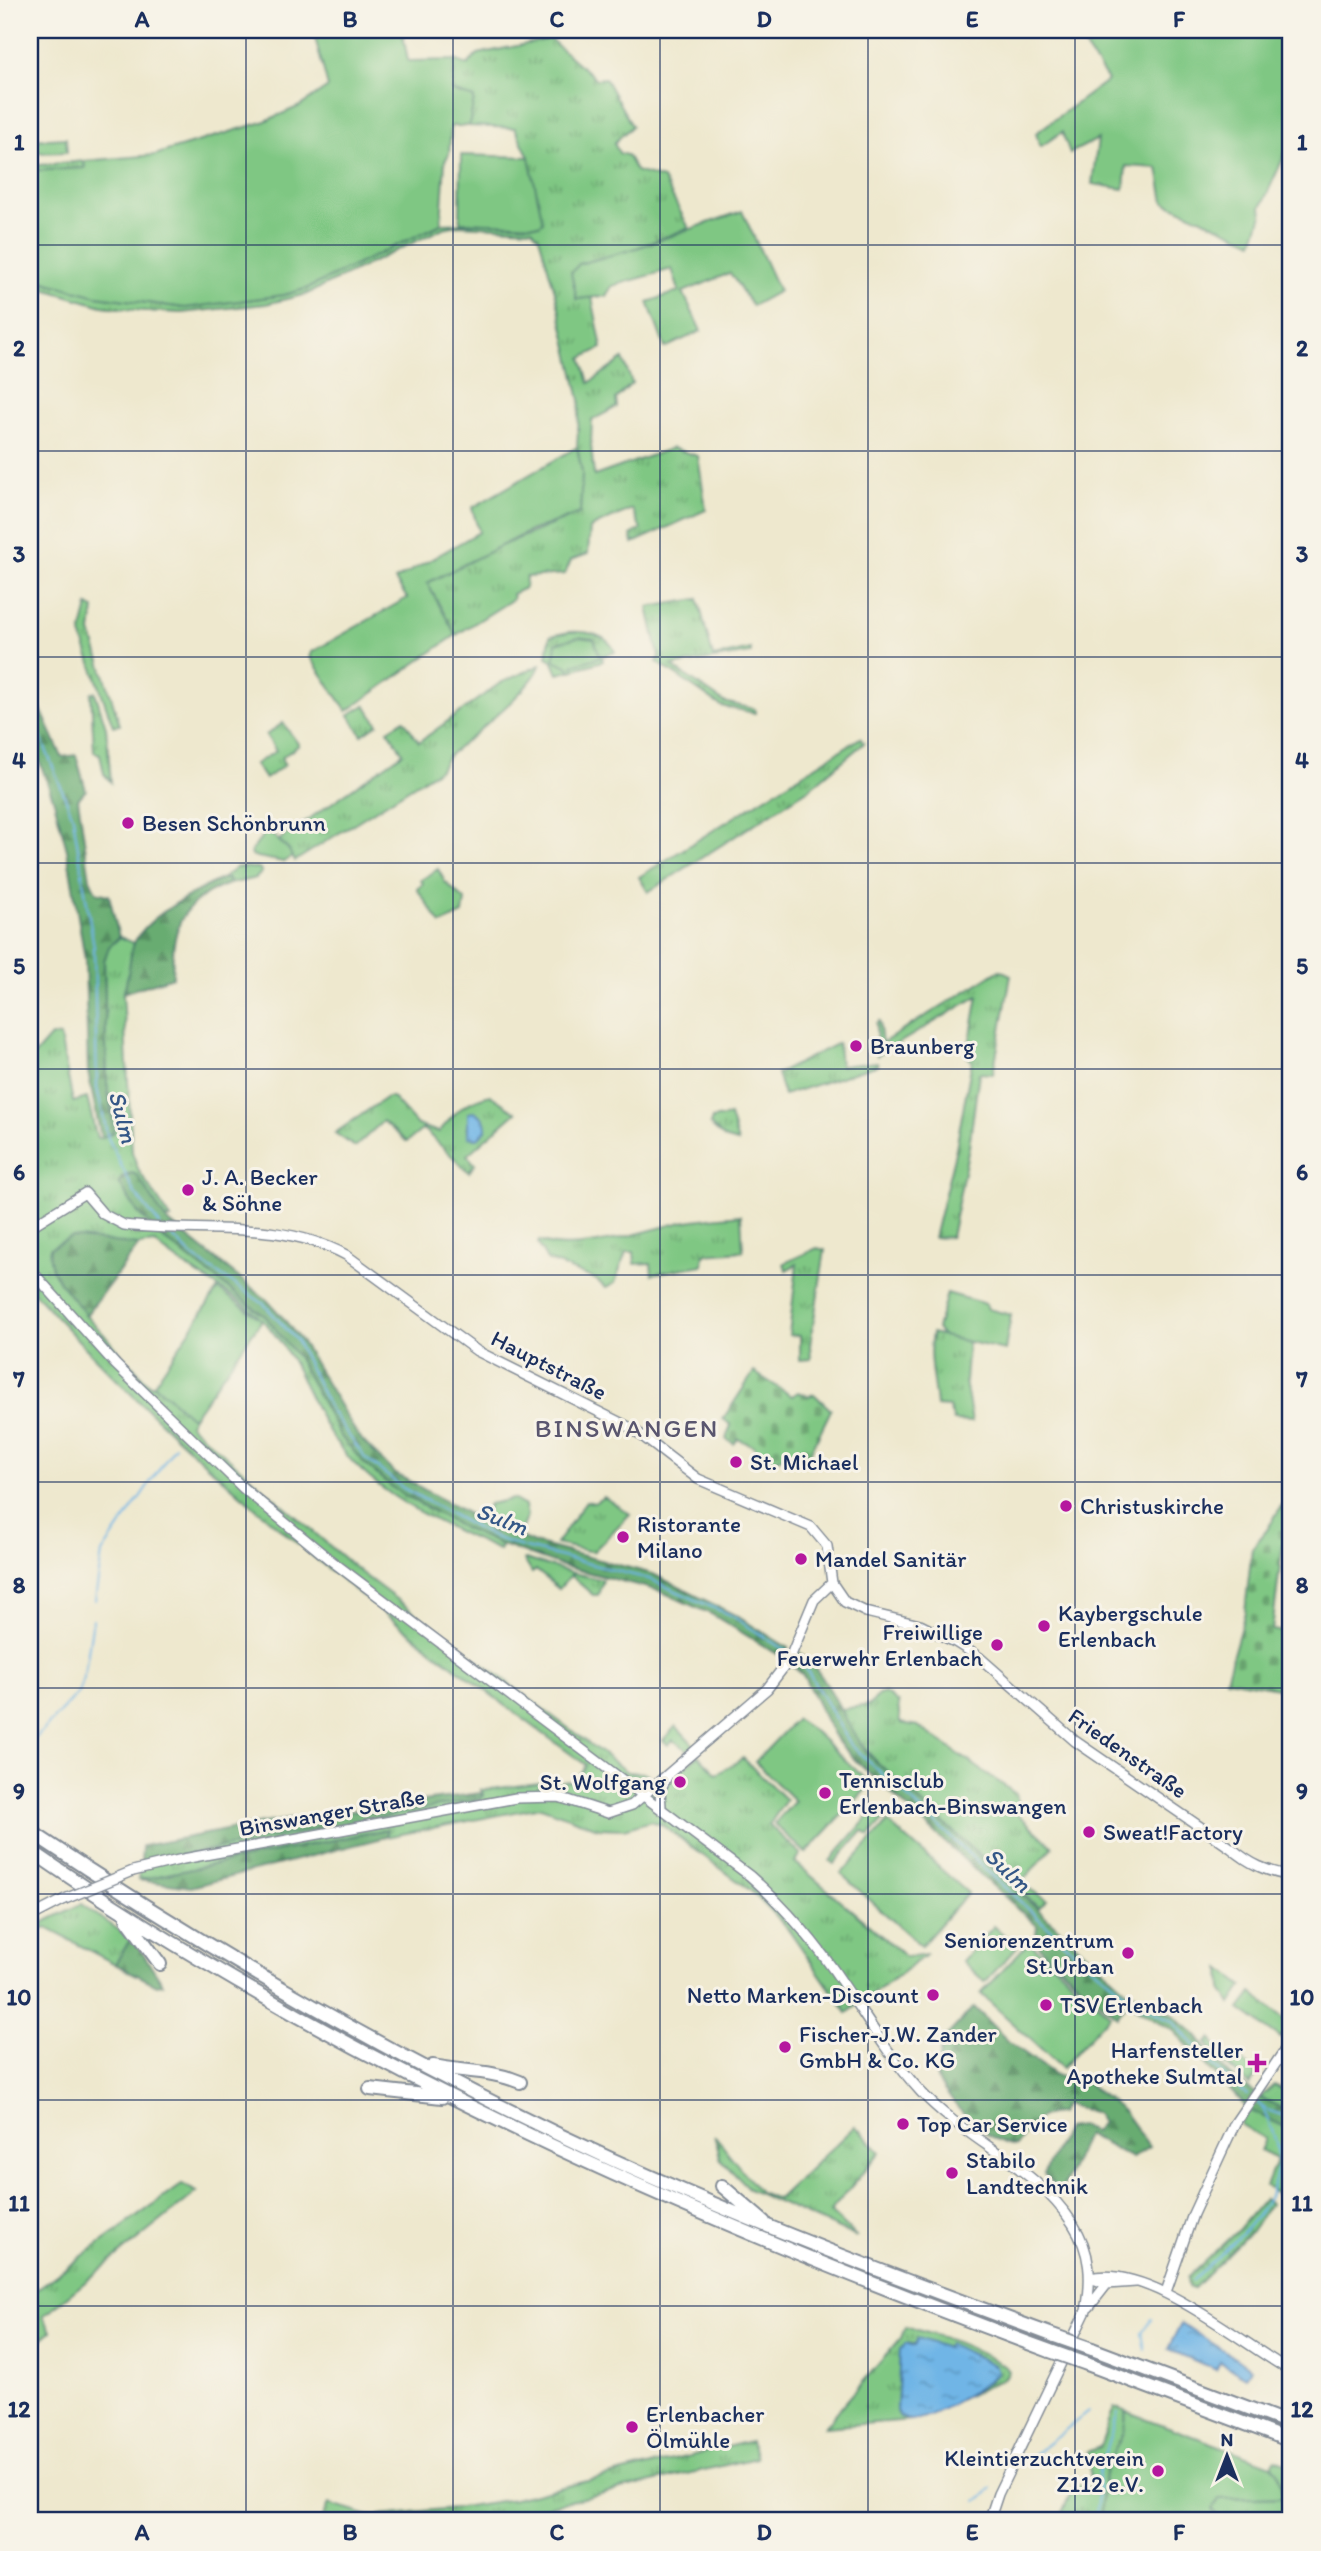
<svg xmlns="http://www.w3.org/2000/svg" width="1321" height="2551" font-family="Itim,sans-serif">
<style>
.grass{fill:url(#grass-tufts);stroke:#4d7b70;stroke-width:2}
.forest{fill:url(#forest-firs);stroke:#416e68;stroke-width:2}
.cemetery{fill:url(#cemetery-stones);stroke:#4d7b70;stroke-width:2}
.green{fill:#7fc783;stroke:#4d7b70;stroke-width:2}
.water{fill:url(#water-ripples);stroke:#4572a2;stroke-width:2}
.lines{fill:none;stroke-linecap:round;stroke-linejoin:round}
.stream{stroke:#6fb5e6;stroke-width:2}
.secondary-casing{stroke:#848c96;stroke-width:12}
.highway-casing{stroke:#848c96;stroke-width:16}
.secondary{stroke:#fff;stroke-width:9}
.highway{stroke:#fff;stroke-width:12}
.secondary-bridge-casing{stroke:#848c96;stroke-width:12;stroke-linecap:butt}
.highway-bridge-casing{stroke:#848c96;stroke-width:16;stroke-linecap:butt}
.secondary-bridge{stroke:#fff;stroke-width:9}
.highway-bridge{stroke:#fff;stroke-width:12}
.grid{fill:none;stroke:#1b2f5e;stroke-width:2;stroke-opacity:0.55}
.poi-dot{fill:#b5179e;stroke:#f7f3e8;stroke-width:2.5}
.labels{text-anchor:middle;stroke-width:6;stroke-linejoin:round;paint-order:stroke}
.poi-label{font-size:23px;fill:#1b2f5e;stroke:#f7f3e8;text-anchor:start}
.street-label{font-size:23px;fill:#1b2f5e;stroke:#f7f3e8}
.water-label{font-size:24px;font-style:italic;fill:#345787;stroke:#f7f3e8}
.quarter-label{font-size:26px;letter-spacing:2px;fill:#5a566f;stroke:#f7f3e8}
.neatline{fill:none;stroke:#1b2f5e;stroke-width:2.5}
.grid-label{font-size:23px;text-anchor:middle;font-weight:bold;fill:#1b2f5e}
</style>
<defs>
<pattern id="grass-tufts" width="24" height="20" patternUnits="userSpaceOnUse" patternTransform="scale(1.75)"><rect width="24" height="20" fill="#7fc783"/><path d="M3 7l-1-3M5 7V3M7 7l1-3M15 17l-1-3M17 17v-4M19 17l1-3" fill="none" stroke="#67a26e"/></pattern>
<pattern id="forest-firs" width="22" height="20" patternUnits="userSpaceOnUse" patternTransform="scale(1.75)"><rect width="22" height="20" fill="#67ac71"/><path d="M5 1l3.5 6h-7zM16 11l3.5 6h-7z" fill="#548c60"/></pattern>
<pattern id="cemetery-stones" width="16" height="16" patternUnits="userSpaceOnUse" patternTransform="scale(1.75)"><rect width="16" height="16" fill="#7fc783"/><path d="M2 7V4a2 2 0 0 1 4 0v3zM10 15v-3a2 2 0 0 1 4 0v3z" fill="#67a26e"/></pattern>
<pattern id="water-ripples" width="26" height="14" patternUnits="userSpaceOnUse" patternTransform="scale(1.75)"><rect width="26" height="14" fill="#6fb5e6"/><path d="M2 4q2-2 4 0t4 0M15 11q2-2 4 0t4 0" fill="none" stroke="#5a94be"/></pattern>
</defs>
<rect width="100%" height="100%" fill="#f7f3e8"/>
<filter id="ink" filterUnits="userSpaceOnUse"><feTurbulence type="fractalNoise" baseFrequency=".0143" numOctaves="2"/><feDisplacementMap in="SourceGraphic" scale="14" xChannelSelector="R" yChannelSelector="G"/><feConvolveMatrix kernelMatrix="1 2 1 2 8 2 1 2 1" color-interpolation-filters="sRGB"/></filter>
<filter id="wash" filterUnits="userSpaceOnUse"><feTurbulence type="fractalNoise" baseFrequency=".00686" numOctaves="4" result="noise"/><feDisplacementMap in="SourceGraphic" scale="28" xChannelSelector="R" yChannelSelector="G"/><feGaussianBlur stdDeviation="1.57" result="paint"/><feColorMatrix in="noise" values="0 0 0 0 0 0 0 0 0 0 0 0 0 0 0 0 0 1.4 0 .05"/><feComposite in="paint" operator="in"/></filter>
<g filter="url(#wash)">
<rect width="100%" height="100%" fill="#eee8ce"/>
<path class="grass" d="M550 39 596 79 605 78 632 126 614 143 619 153 627 155 636 171 663 179 689 228 631 250 579 264 576 299 592 297 602 348 582 358 589 383 623 359 632 383 616 399 617 407 592 420 591 445 594 476 672 448 698 456 706 510 633 543 631 535 641 529 632 509 590 528 588 554 571 560 565 574 526 577 525 588 512 594 513 599 456 635 427 583 486 552 580 513 582 473 577 447 580 400 556 295 539 237 532 229 458 225 443 228 307 294 266 304 181 313 144 311 102 306 30 285V278L97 296 185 308 284 295 308 288 441 224 512 222 539 225 529 157 515 128 469 126 474 99 452 91 455 60 467 65 478 54Z
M84 161 85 168 30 173V166Z
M698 599 713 657 751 649V653L672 666 724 702 755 709V713L721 706 657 662 659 657 648 607Z
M88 606 94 609 91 632 120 725 113 726 81 634Z
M569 632C586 631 609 634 615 652L602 656 603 661 558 674 552 660 547 657 550 636Z
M540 665C536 685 467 741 448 756L440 769 295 861 279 840 403 753 388 730 404 720 419 742 500 683Z
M95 692 106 727 111 782 104 774 100 754 94 752 91 693Z
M365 705 378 724 362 735 349 715Z
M283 723 299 745 281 758 285 765 265 779 255 764 276 751 266 735Z
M860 738 864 743 809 789 648 892 639 877Z
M237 867 259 868 262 872 256 878 229 884 228 879 223 878Z
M120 937 134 943 130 976 123 993 132 1152 139 1171 171 1219H164L132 1173 122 1177 119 1183 164 1239 266 1317 298 1358 341 1437 417 1503 502 1545 499 1550C436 1523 365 1491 328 1430 306 1394 294 1352 263 1321 234 1291 189 1274 155 1243L139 1245 86 1315 151 1386 154 1384 192 1418 189 1424 360 1572 627 1772 646 1773 663 1787 698 1755 717 1774 743 1758 786 1800 769 1825 801 1854 795 1862 906 1957 927 1954 847 2013 789 1930 751 1891 662 1825 651 1821 624 1829 598 1828 541 1807 386 1837 387 1829 138 1880 141 1863 484 1796 481 1790C496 1789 566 1778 573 1782L586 1765C388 1620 193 1472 30 1288V1060L51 1036 60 1037 73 1102 87 1098 97 1138H101L114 1115 107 1083 104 960 109 947Z
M1000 970 1011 975 993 1074 979 1073 969 1147 951 1237 934 1238 956 1148 972 1061 967 1056 978 996 877 1056 876 1023 879 1021 882 1043Z
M838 1043 840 1066 877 1062 878 1065 784 1095 777 1074Z
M490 1095 516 1112 467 1155 475 1164 469 1172 423 1129 407 1142 383 1121 355 1147 335 1133 387 1097H392L417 1125 439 1132C457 1111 461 1103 490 1095Z
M730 1116 738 1142 726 1139 710 1125 712 1119Z
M741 1215 743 1251 704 1254 703 1265 652 1274 651 1263 635 1264 634 1252H626L615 1283 606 1288 595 1279 547 1260 538 1244 539 1241C577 1257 647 1229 687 1221 705 1218 723 1217 741 1215Z
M817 1248 825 1250 810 1345 811 1359 800 1360V1336L789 1335 797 1264 786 1270 784 1263Z
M932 1333 968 1342 965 1381 972 1422 954 1421 949 1407 936 1406C934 1382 927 1357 932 1333Z
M604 1497 630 1514 593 1552 556 1544 586 1501 594 1503Z
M573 1573 603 1580 598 1595H593L571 1576Z
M885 1693 898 1703 900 1723 918 1726 1016 1794 1019 1815 1053 1847 1024 1879 1025 1886 1047 1900 1039 1908C1006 1879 973 1849 939 1819 902 1786 861 1756 841 1709L870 1705 878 1695Z
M676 1726 694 1745 688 1751 673 1740 668 1745 663 1740Z
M81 1904 135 1941 130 1940 115 1964 47 1928 30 1933V1929Z
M1221 1969 1243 1986 1231 2004 1222 1989Z
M1252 1993 1291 2025V2030L1280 2038 1240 2009Z
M1211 2038 1220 2053 1230 2060 1234 2054 1257 2074 1250 2085 1220 2060 1207 2043Z
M855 2126 880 2152 830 2212 857 2237 750 2190 721 2160 714 2135 759 2192 778 2199Z
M182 2184 197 2192 43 2316 51 2331 30 2349V2294Z
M1264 2199 1270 2204 1250 2232 1193 2289 1188 2287 1187 2278 1239 2229Z
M905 2327C947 2337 968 2345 1005 2366L1009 2371 1006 2377 938 2410 990 2381 996 2366 948 2343 946 2348 906 2343 900 2349 897 2411 900 2417 912 2420 824 2427 901 2338Z
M1114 2407 1125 2411C1129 2433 1112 2450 1106 2470 1102 2487 1100 2504 1102 2521H1058L1075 2484 1091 2489C1092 2473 1087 2465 1088 2452L1100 2447Z
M751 2441 756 2458 500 2517 464 2521H321L329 2504 369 2516 454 2508 514 2499Z
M1276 2459 1291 2465V2521H1281L1279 2513 1269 2521H1222L1213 2509 1219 2499 1283 2497 1278 2473 1272 2465Z"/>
<path class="forest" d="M30 685 62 757 76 755 86 790 78 799 90 879 96 892 109 895 119 937 109 947 104 961 107 1083 114 1132 101 1138 88 1072 85 959 67 850 54 801 30 735Z
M223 878 228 879 229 884C181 900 170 930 173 977L123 993C130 976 129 953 135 941 148 916 198 890 223 878Z
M132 1173 137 1175 165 1219 267 1300 284 1319 305 1347 358 1436 394 1473 472 1516 534 1543 653 1574 737 1616 788 1648 784 1658 711 1614 660 1591 559 1565 502 1545 463 1528 394 1489 365 1464 341 1437 298 1358 266 1317 164 1239 138 1213 119 1183Z
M71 1237 139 1245 86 1315C72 1296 45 1273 50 1248Z
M796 1650C832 1676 841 1721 868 1754L1126 1990 1170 2013 1196 2035 1228 2074 1260 2097 1291 2113V2130L1249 2110 1174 2031 1127 2003 1117 2017 1045 1953 1035 1940 1037 1926 857 1762 835 1739 803 1675 789 1663Z
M482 1793V1798L141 1863 142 1846 262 1823Z
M388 1829 386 1837 191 1887 138 1880Z
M130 1940 135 1941 163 1984 157 1985 115 1964Z
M974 2007 1009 2042 1057 2076 1082 2079 1124 2112 1149 2147 1132 2158 1086 2134 1061 2192 1044 2174 1066 2128 1081 2126 1094 2131 1102 2123 1096 2113 1064 2104 1060 2113C1036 2113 1029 2128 1016 2146 980 2139 955 2107 936 2078L942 2041Z"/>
<path class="cemetery" d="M754 1372 792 1396 798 1392 809 1396 814 1394 831 1410 809 1455 785 1456 773 1460 758 1454 754 1446 738 1439 734 1444 726 1439 731 1425 723 1419Z
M1283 1503H1288L1272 1630 1291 1633 1290 1690 1226 1679 1245 1612 1252 1548 1267 1530Z"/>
<path class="green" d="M313 30H402L408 61 455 60 452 91 474 98 469 126H451L449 154 445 161 441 224 308 288 284 295 185 308 97 296 30 278V171L85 168 84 161 155 155 170 150 263 122 300 106 328 87Z
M1073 30H1291V141L1261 207 1262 215 1253 242 1164 202 1158 168 1126 166 1124 189 1092 184 1098 139 1070 153 1062 132 1040 147 1036 133 1108 80Z
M66 138 67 152 30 153V140Z
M461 155 529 157 543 222 539 225 460 222Z
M742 211 779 291 752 306 730 273 683 292 701 331 665 348 648 302 679 291 672 269 612 286 606 296 577 299 571 273 579 264 631 250Z
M577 447 582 473 580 513 530 531 427 583 456 635 347 711 310 657 312 652 407 598 395 580 479 532 472 508Z
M578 637 594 639 600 657 573 665 575 670 571 671 569 667 554 660 556 643Z
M267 830 289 850 292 857 283 862 252 856 251 852Z
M438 869 445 882 465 900 463 914 441 924 417 889 423 884 421 880Z
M218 1289 262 1320 192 1418 154 1384Z
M947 1293 986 1304 988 1309 1011 1315 1005 1350 943 1336 937 1329Z
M513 1499 525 1506 527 1516 520 1532 483 1516 489 1504Z
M524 1560 525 1559 573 1573 559 1589 536 1570 532 1573Z
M796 1719 814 1731 871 1784 806 1853 774 1824 795 1801 755 1762Z
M876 1808 886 1817 869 1836 863 1831 834 1864 830 1861Z
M888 1822 968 1893 921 1946 841 1874Z
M994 1926 1017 1947 985 1982 962 1961Z
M1029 1942 1110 2015 1062 2068 981 1994Z
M1274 2085 1291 2093V2113L1260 2097Z
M1249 2110 1291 2130V2206L1266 2186 1277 2159 1260 2151 1265 2139 1240 2124Z
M1125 2411 1272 2465 1278 2472 1283 2497 1219 2499 1213 2509 1222 2521H1102C1100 2504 1102 2487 1106 2470 1112 2450 1129 2433 1125 2411Z"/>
<path class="water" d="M474 1112C483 1116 486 1120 486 1130L478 1138 468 1137V1113Z
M1181 2323 1251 2368 1246 2377 1220 2362 1216 2370 1168 2349Z
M918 2338 946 2348 948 2343 996 2366 998 2372C984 2386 931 2420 911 2420 907 2420 904 2418 900 2417L897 2411 900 2349 906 2343 914 2346Z"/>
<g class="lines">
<path class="stream" d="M30 710 73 817 94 947 97 1088 108 1138 134 1192 160 1225
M167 1231 193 1257 264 1304 296 1340 331 1411 365 1458 403 1488 491 1536 522 1547 649 1579 732 1616 789 1653
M95 1600 102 1553 175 1446
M793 1656 804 1665 851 1745 1078 1955 1137 2003 1172 2021 1222 2074 1247 2095
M30 1744 78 1693 85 1672 93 1619
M1255 2100 1267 2110 1291 2118
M1277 2147 1291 2156
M1192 2281C1228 2245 1286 2206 1277 2148 1275 2134 1267 2119 1262 2106
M1145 2350 1142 2333 1152 2319
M1030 2458 1088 2412
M977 2501 992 2489
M911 2520 954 2515
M1096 2521 1099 2470 1118 2413"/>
</g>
</g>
<g filter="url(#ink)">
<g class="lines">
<defs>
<path id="secondary" d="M30 1227 85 1193 103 1214 124 1225C199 1234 277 1218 346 1255L477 1351 633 1429 698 1479 811 1527 827 1546 832 1583 845 1602 866 1612 920 1625 955 1642 979 1657 1075 1741 1231 1848C1251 1865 1266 1871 1291 1876
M30 1269 116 1365 243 1488 329 1559 750 1876C786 1908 817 1944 844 1985 869 2022 891 2059 921 2092 967 2141 1037 2167 1073 2224 1091 2252 1092 2279 1086 2311L998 2494 989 2521
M661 1807 660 1790 668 1775
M133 1871 183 1859 516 1798 559 1797 608 1813 632 1805 767 1689 789 1660 814 1600 832 1583
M30 1917 65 1899
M1090 2278C1150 2264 1239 2342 1291 2371
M1090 2278 1107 2284 1136 2282
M1166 2292 1193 2214 1235 2123 1291 2041
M1089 2307 1107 2284"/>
<path id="highway" d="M30 1831C215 1955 408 2066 611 2159 756 2225 906 2281 1055 2336
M30 1850C344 2067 693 2219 1050 2351
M127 1919 160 1964
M433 2066C463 2072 492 2070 520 2082
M370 2089 442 2097
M722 2186 764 2222
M1092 2349 1291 2424
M1087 2364 1291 2441"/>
</defs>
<use href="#secondary" class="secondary-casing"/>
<use href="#highway" class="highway-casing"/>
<use href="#secondary" class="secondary"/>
<use href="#highway" class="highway"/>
<defs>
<path id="secondary-bridge" d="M65 1899 133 1871"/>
<path id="highway-bridge" d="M1055 2336 1092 2349
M1050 2351 1087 2364"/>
</defs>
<use href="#secondary-bridge" class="secondary-bridge-casing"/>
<use href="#highway-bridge" class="highway-bridge-casing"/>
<use href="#secondary-bridge" class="secondary-bridge"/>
<use href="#highway-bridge" class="highway-bridge"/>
</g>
</g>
<path class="grid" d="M246 30V2521M453 30V2521M660 30V2521M868 30V2521M1075 30V2521M30 245H1291M30 451H1291M30 657H1291M30 863H1291M30 1069H1291M30 1275H1291M30 1482H1291M30 1688H1291M30 1894H1291M30 2100H1291M30 2306H1291"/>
<g class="poi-dot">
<circle cx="128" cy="823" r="7"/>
<circle cx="856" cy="1046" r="7"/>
<circle cx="188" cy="1190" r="7"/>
<circle cx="736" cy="1462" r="7"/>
<circle cx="1066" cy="1506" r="7"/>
<circle cx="623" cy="1537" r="7"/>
<circle cx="801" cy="1559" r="7"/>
<circle cx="1044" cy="1626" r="7"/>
<circle cx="997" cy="1645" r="7"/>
<circle cx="680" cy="1782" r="7"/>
<circle cx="825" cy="1793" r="7"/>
<circle cx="1089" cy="1832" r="7"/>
<circle cx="1128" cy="1953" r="7"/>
<circle cx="933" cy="1995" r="7"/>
<circle cx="1046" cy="2005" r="7"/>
<circle cx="785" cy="2047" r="7"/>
<path d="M1253.5 2052.5h7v7h7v7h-7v7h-7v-7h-7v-7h7z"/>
<circle cx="903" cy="2124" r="7"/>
<circle cx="952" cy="2173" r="7"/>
<circle cx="632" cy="2427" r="7"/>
<circle cx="1158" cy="2471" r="7"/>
</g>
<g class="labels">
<g class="poi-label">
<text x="142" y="831">Besen Schönbrunn</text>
<text x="870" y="1054">Braunberg</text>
<text x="202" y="1185">J. A. Becker<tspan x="202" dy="26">&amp; Söhne</tspan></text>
<text x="750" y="1470">St. Michael</text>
<text x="1080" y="1514">Christuskirche</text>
<text x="637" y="1532">Ristorante<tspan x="637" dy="26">Milano</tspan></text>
<text x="815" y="1567">Mandel Sanitär</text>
<text x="1058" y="1621">Kaybergschule<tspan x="1058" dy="26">Erlenbach</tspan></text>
<text x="983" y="1640" text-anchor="end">Freiwillige<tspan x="983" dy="26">Feuerwehr Erlenbach</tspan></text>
<text x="839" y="1788">Tennisclub<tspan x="839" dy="26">Erlenbach-Binswangen</tspan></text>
<text x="666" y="1790" text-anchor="end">St. Wolfgang</text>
<text x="1103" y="1840">Sweat!Factory</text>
<text x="1114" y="1948" text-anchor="end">Seniorenzentrum<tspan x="1114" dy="26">St.Urban</tspan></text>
<text x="919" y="2003" text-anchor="end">Netto Marken-Discount</text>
<text x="1060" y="2013">TSV Erlenbach</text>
<text x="799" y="2042">Fischer-J.W. Zander<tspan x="799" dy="26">GmbH &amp; Co. KG</tspan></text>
<text x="1243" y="2058" text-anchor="end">Harfensteller<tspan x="1243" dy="26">Apotheke Sulmtal</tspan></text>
<text x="917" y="2132">Top Car Service</text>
<text x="966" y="2168">Stabilo<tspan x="966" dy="26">Landtechnik</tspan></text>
<text x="646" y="2422">Erlenbacher<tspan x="646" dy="26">Ölmühle</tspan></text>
<text x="1144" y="2466" text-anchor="end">Kleintierzuchtverein<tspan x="1144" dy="26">Z112 e.V.</tspan></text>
</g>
<g class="street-label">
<text transform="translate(549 1365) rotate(27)" y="8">Hauptstraße</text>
<text transform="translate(1128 1753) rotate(35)" y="8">Friedenstraße</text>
<text transform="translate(332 1812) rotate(-10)" y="8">Binswanger Straße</text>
</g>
<g class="water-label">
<text transform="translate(123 1117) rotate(75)" y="8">Sulm</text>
<text transform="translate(502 1519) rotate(21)" y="8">Sulm</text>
<text transform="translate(1008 1870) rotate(43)" y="8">Sulm</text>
</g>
<g class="quarter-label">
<text x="627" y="1437">BINSWANGEN</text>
</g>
</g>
<rect width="1321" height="2551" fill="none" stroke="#f7f3e8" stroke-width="77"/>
<g transform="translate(1227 2456)" stroke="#f7f3e8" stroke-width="5" paint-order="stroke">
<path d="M0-5L12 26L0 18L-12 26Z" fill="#1b2f5e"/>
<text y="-10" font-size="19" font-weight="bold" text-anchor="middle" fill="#1b2f5e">N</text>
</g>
<rect x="38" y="38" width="1244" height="2474" class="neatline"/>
<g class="grid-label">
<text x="142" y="27">A</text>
<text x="350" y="27">B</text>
<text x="557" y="27">C</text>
<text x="764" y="27">D</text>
<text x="972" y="27">E</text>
<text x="1179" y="27">F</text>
<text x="19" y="150">1</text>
<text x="1302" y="150">1</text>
<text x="19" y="356">2</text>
<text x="1302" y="356">2</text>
<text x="19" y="562">3</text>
<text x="1302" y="562">3</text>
<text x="19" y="768">4</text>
<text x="1302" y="768">4</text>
<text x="19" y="974">5</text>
<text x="1302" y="974">5</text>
<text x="19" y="1180">6</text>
<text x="1302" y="1180">6</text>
<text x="19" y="1387">7</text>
<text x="1302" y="1387">7</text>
<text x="19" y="1593">8</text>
<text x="1302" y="1593">8</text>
<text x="19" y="1799">9</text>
<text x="1302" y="1799">9</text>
<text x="19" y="2005">10</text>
<text x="1302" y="2005">10</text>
<text x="19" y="2211">11</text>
<text x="1302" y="2211">11</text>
<text x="19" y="2417">12</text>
<text x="1302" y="2417">12</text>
<text x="142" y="2540">A</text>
<text x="350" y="2540">B</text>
<text x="557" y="2540">C</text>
<text x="764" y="2540">D</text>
<text x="972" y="2540">E</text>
<text x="1179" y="2540">F</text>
</g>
</svg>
